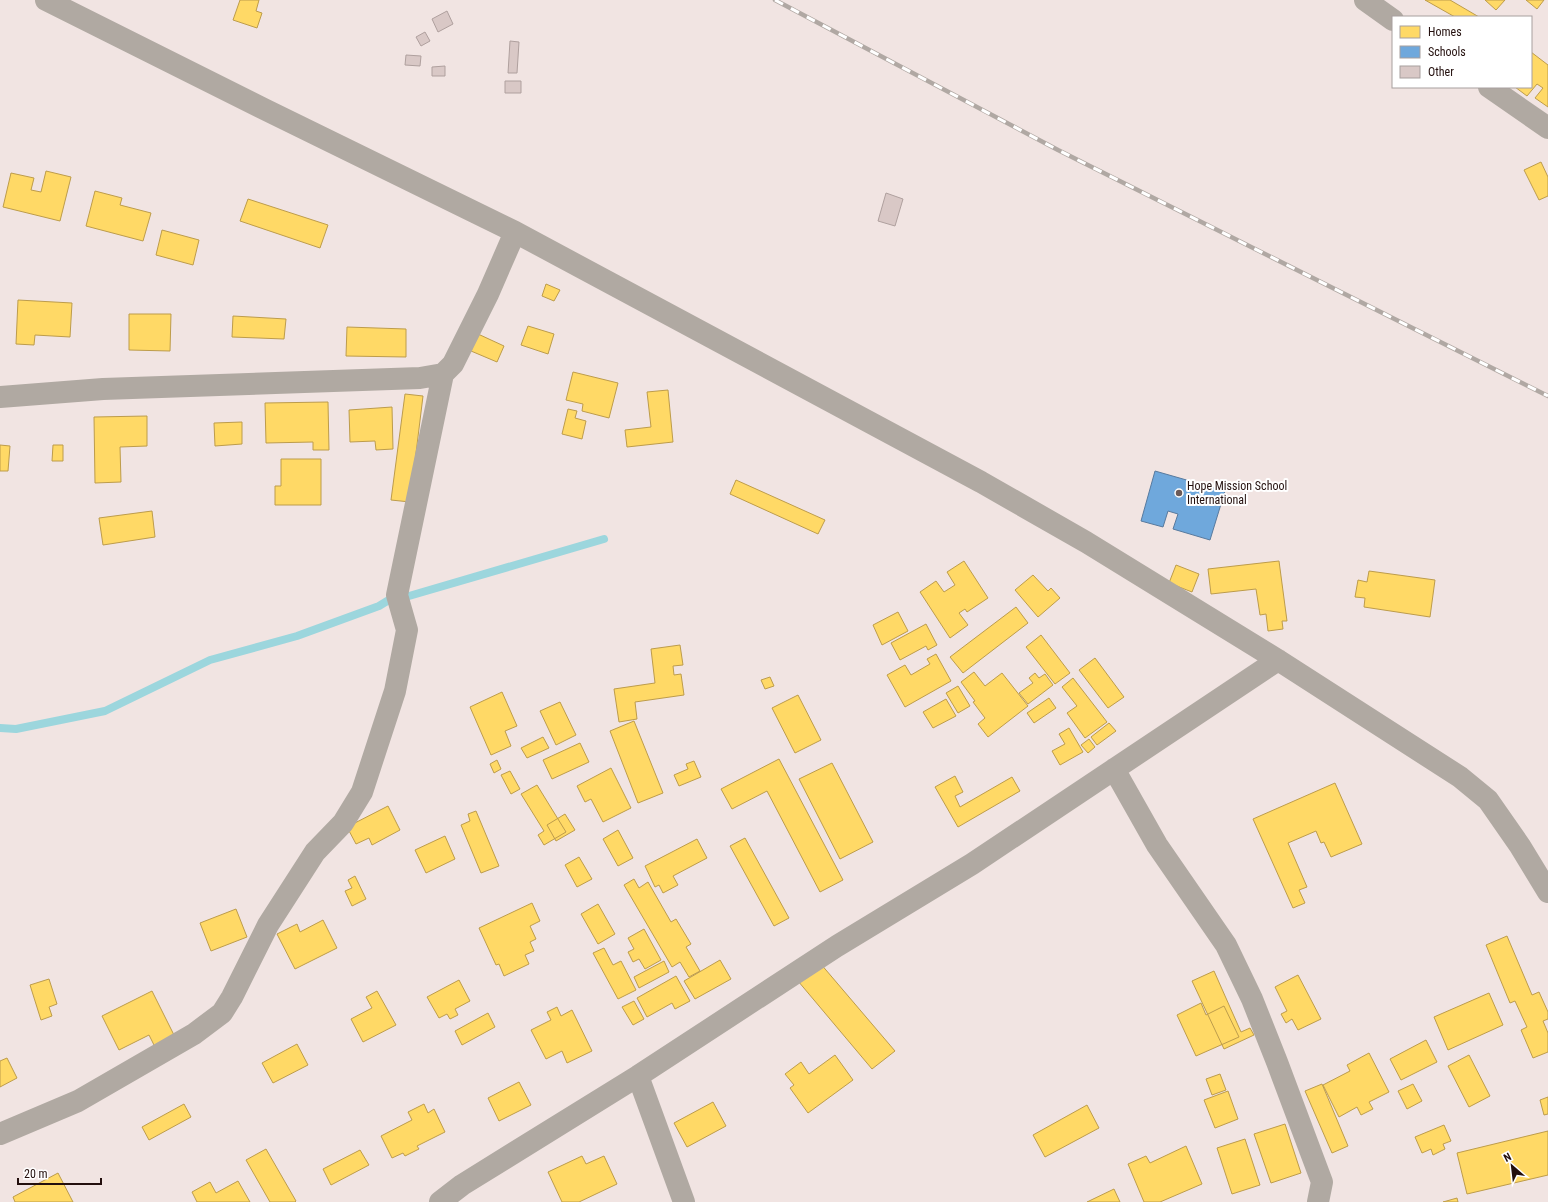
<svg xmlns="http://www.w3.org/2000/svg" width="1548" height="1202" font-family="'Roboto Condensed',sans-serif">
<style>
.homes{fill:#ffd966;stroke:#bd9c4b}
.schools{fill:#6fa8dc;stroke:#587a9e}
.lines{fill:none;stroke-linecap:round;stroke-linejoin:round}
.stream{stroke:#9cd6dd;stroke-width:8}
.building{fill:#d9c8c6;stroke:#afa09e}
.minor{stroke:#b0a9a2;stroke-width:22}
.rail-casing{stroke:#b0a8a3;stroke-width:4.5}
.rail{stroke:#fff;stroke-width:3;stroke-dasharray:9;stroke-linecap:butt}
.poi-dot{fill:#6b5a58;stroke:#fff;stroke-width:1.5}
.labels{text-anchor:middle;stroke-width:4;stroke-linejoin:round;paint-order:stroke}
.poi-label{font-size:12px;fill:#230f0d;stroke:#fff;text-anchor:start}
</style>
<rect width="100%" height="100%" fill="#f1e4e2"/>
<path class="homes" d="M240 0H259L256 11 262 13 257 28 233 20Z
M1425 0H1450L1479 17H1455Z
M1485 0H1505L1496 10Z
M1526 0H1544L1537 9Z
M1531 52 1548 65V107L1535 98 1543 88 1537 84 1527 96 1515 87H1531Z
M1541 162 1548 177V196L1539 200 1524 170Z
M46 171 71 177 60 221 3 207 11 173 34 178 31 190 41 192Z
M95 191 122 198 120 205 151 213 143 241 86 226Z
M248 199 328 225 320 248 240 221Z
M162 230 199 240 193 265 156 255Z
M546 284 560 290 554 301 542 296Z
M18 300 72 303 70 337 35 335 34 345 16 344Z
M129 314H171L170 351 129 350Z
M233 316 286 319 284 339 232 337Z
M528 326 554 334 548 354 521 345Z
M347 327 406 329V357L346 356Z
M478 334 504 346 497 362 471 351Z
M573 372 618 383 609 418 582 411 583 404 566 400Z
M668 390 673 442 627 447 625 430 651 427 647 392Z
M405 394 423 396 410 502 391 500Z
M328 402 329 450H313V442L266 443 265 403Z
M392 407 393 449 376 450 375 441 350 442 349 410Z
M568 409 577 411 575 418 586 421 582 439 562 434Z
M147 416V446L120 447 121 482 95 483 94 417Z
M242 422V444L215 446 214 423Z
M0 445 10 446 8 471H0Z
M53 445H63V461H52Z
M281 459H321V505H275V486H281Z
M736 480 825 520 818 534 730 494Z
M152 511 155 537 103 545 99 518Z
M964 561 988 598 967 612 965 609 959 613 968 625 950 638 920 592 936 581 944 592 955 585 947 572Z
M1279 561 1287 621H1282L1283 629 1268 631 1266 614 1260 615 1256 589 1211 594 1208 569Z
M1176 565 1199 574 1192 592 1169 583Z
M1369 571 1435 580 1430 617 1364 607 1365 598 1355 597 1358 580 1367 582Z
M1033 575 1048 591 1051 588 1060 598 1038 617 1015 590Z
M1016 607 1028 623 963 673 950 657Z
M898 612 908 631 882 645 873 625Z
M926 624 937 645 928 650 926 646 900 660 891 643Z
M1041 635 1070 673 1055 684 1026 647Z
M680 645 683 665 673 666 674 675 681 674 684 695 635 702 637 719 619 722 614 689 655 683 651 649Z
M936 654 951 681 905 707 887 675 905 665 911 675 930 664 927 659Z
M1095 658 1124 697 1108 708 1079 670Z
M974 672 985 686 1002 673 1028 706 988 737 978 724 985 718 973 702 975 701 961 682Z
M1035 673 1039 678 1045 674 1053 685 1028 704 1019 693 1033 683 1029 678Z
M770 677 774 686 765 689 761 680Z
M1073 678 1107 722 1085 738 1067 713 1077 706 1062 687Z
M958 686 970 706 958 713 946 693Z
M502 692 517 726 505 731 511 746 491 755 470 707Z
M798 695 821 740 795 753 772 708Z
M1049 698 1056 708 1034 723 1027 713Z
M946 699 956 716 933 728 923 712Z
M560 702 576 735 556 745 540 711Z
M634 721 663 793 638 803 610 731Z
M1109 723 1116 731 1097 745 1091 737Z
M1069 728 1083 752 1060 765 1052 751 1065 744 1059 734Z
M543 737 549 748 527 758 521 748Z
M1089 739 1095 747 1088 753 1081 745Z
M580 743 589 762 552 779 543 760Z
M779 759 843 880 820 892 767 791 732 809 721 789Z
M497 760 501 769 494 773 490 764Z
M694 761 701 777 679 786 674 775 688 769 686 764Z
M832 763 873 842 840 859 799 779Z
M611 768 631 808 603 822 591 799 585 802 577 786Z
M510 771 520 789 511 794 501 775Z
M955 776 963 792 955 796 960 807 1012 777 1020 791 958 827 935 787Z
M1335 783 1362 844 1331 857 1324 842 1321 843 1316 831 1288 843 1307 887 1299 890 1305 903 1293 908 1253 819Z
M537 785 566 832 544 845 538 835 544 831 521 794Z
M388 806 400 830 372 845 369 838 356 844 347 827Z
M476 811 499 866 481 873 461 825 470 821 468 814Z
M565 814 575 830 556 841 547 825Z
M618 830 633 858 618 866 603 839Z
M445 836 455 859 426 873 415 850Z
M745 838 789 918 774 926 730 846Z
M697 839 707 858 673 876 678 885 663 893 659 885 655 887 645 866Z
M579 857 592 879 577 887 565 865Z
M355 876 366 899 352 906 345 891 352 888 348 880Z
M634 879 639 888 648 882 671 922 676 919 691 944 686 947 700 971 689 977 680 962 672 967 624 885Z
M532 903 540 921 530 926 536 939 530 942 534 951 525 955 529 964 504 976 499 964 496 965 479 928Z
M598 904 615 934 598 944 581 914Z
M236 909 247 937 211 951 200 923Z
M323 920 337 948 295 969 277 934 297 924 300 932Z
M644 929 661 960 645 969 639 959 633 962 628 952 634 949 628 938Z
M1507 936 1532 995 1539 992 1548 1012V1019L1543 1021 1548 1033V1052L1533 1058 1521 1030 1527 1027 1515 1001 1510 1003 1486 945Z
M604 948 613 965 621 961 636 990 618 999 593 953Z
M720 960 731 979 695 999 684 981Z
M664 961 669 972 639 988 634 977Z
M820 963 895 1051 872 1069 798 981Z
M1214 971 1241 1032 1250 1028 1254 1035 1224 1049 1192 981Z
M1298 975 1321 1019 1298 1030 1292 1019 1286 1023 1281 1014 1287 1011 1275 987Z
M676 976 690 1001 675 1009 672 1003 647 1017 637 998Z
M49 979 57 1004 49 1007 52 1016 41 1020 30 985Z
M459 980 470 1001 455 1009 458 1015 450 1019 447 1014 439 1018 427 997Z
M152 991 176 1039 156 1049 149 1035 119 1050 102 1016Z
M377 991 396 1025 363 1042 351 1019 372 1008 366 997Z
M1489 993 1503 1025 1448 1050 1434 1017Z
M634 1001 644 1019 633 1025 622 1007Z
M1201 1003 1206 1015 1224 1006 1239 1037 1196 1056 1177 1015Z
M557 1007 561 1016 572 1010 592 1051 567 1063 562 1051 546 1059 531 1030 551 1020 547 1012Z
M488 1013 495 1027 462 1045 455 1031Z
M1426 1040 1437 1062 1401 1080 1390 1059Z
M297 1044 308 1065 273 1083 262 1063Z
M1369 1053 1389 1092 1369 1102 1373 1109 1361 1115 1357 1107 1339 1117 1323 1085 1350 1071 1347 1065Z
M835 1055 853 1080 808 1113 790 1088 794 1085 785 1074 801 1062 809 1074Z
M1469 1055 1490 1096 1469 1107 1448 1066Z
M7 1058 17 1078 0 1087V1061Z
M1220 1074 1226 1090 1212 1095 1206 1079Z
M519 1082 531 1105 499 1121 488 1098Z
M1322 1084 1348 1146 1332 1153 1305 1091Z
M1413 1084 1422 1101 1407 1109 1398 1091Z
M1228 1091 1238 1119 1215 1128 1204 1100Z
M1548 1097V1114L1544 1115 1540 1100Z
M713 1102 726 1126 687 1147 674 1123Z
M184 1104 191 1117 149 1140 142 1127Z
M424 1104 428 1113 434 1109 445 1132 417 1146 419 1149 405 1156 403 1153 392 1158 381 1136 412 1120 408 1112Z
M1087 1105 1099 1128 1045 1157 1033 1135Z
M1285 1124 1301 1173 1271 1183 1254 1134Z
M1444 1125 1451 1141 1443 1144 1445 1149 1433 1155 1431 1149 1422 1153 1415 1137Z
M1548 1131V1175L1467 1194 1457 1153Z
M1245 1139 1260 1185 1232 1194 1217 1148Z
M1186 1146 1202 1184 1160 1202H1144L1128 1164 1146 1156 1150 1163Z
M266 1149 296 1201 295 1202H270L246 1160Z
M360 1150 369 1165 331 1185 323 1169Z
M582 1156 586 1164 604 1156 617 1184 579 1202H562L548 1172Z
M58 1173 73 1202H15L13 1197Z
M238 1181 250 1202H197L192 1192 210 1182 216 1193Z
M1114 1189 1120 1202H1087Z
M1457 1198 1458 1202H1443Z"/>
<path class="schools" d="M1155 471 1225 491 1210 540 1173 529 1178 514 1168 511 1163 527 1141 521Z"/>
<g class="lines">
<path class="stream" d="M0 728 16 729 105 711 210 660 297 636 379 606 397 595 409 596 604 539"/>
</g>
<path class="building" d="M447 11 453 24 438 32 432 19Z
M425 32 430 41 421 46 416 37Z
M510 41 519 42 517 73H508Z
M406 55 421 56 420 66 405 65Z
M445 66V76H432V67Z
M505 81H521V93H505Z
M886 193 903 199 895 226 878 221Z"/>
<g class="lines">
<path class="minor" d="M46 0 264 109 515 232 981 482 1086 542 1278 660 1460 777 1488 800 1520 846 1548 892
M1365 0 1393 20
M1489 87 1548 128
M0 397 103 389 420 378 443 374 453 364 488 294 515 232
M1114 769 1157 845 1226 945 1252 999 1277 1062 1322 1182 1318 1202
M638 1076 684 1202
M0 1134 78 1101 194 1034 222 1013 232 997 268 925 315 852 343 823 362 792 395 691 407 630 397 595 443 374
M440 1202 462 1185 638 1076 837 946 972 864 1278 660"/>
<defs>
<path id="rail" d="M775 0 1058 150 1548 396"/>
</defs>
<use href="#rail" class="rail-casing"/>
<use href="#rail" class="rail"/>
</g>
<circle class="poi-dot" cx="1179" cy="493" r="4"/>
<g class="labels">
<g class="poi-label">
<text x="1187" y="490">Hope Mission School<tspan x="1187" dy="14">International</tspan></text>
</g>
</g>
<rect x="1392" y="16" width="140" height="72" fill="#ffffff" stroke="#a79f9e"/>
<rect x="1400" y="26" width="20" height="12" fill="#ffd966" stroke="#a79f9e"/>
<text x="1428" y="36" font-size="12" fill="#230f0d">Homes</text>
<rect x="1400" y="46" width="20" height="12" fill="#6fa8dc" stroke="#a79f9e"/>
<text x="1428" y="56" font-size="12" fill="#230f0d">Schools</text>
<rect x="1400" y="66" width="20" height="12" fill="#d9c8c6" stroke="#a79f9e"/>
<text x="1428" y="76" font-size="12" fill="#230f0d">Other</text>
<g transform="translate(1512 1166) rotate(332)" stroke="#ffffff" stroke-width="3" paint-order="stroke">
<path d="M0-3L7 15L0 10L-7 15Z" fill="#230f0d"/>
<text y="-6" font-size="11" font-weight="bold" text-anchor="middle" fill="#230f0d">N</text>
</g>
<path d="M18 1178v6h83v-6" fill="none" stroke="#230f0d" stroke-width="2"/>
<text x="24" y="1178" font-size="12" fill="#230f0d" stroke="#ffffff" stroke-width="3" paint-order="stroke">20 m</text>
</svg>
